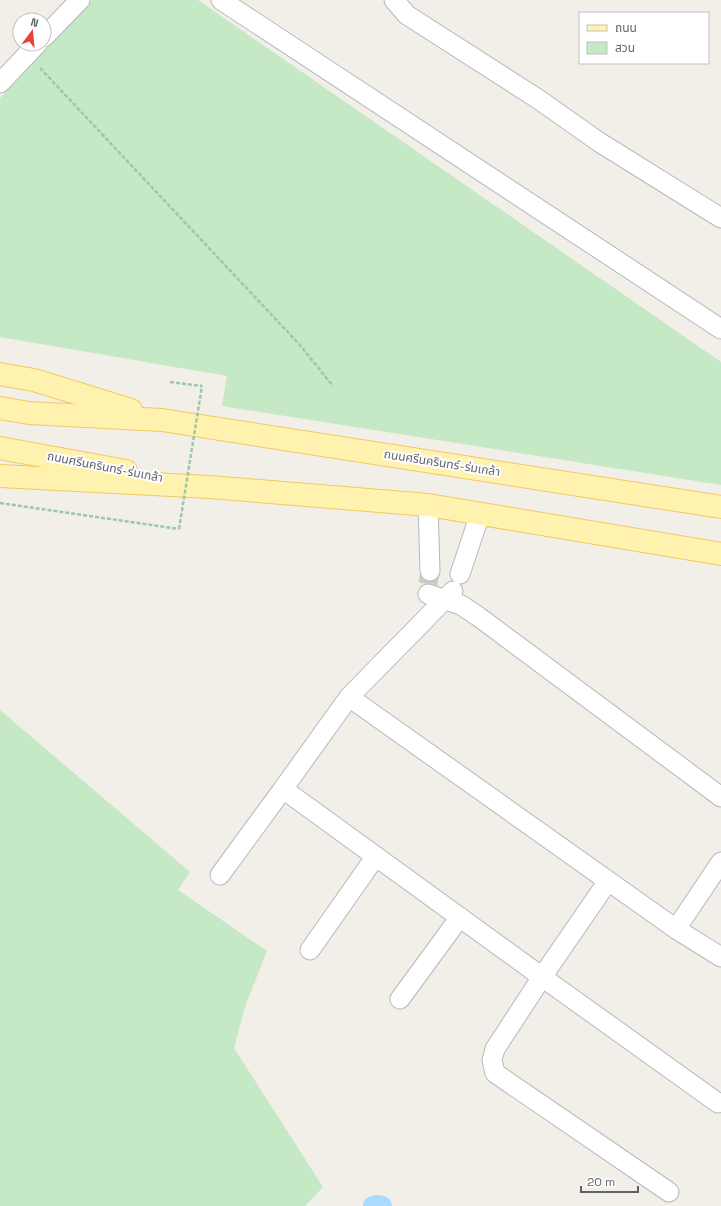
<svg xmlns="http://www.w3.org/2000/svg" width="721" height="1206" font-family="'Space Grotesk','Noto Sans Thai',sans-serif">
<style>
.green{fill:#c5e8c5}
.lines{fill:none;stroke-linecap:round;stroke-linejoin:round}
.canal{stroke:#aadaff;stroke-width:20}
.minor-tunnel{stroke:#ccccc8;stroke-width:19;stroke-dasharray:19 10;stroke-linecap:butt}
.minor-casing{stroke:#b5b8bc;stroke-width:21}
.major-casing{stroke:#f2c960;stroke-width:24}
.path{stroke:#9cc7a9;stroke-width:2.5;stroke-dasharray:4 2;stroke-linecap:butt}
.minor{stroke:#fff;stroke-width:19}
.major{stroke:#fff2af;stroke-width:22}
.path-bridge{stroke:#9cc7a9;stroke-width:2.5;stroke-dasharray:4 2;stroke-linecap:butt}
.labels{text-anchor:middle;stroke-width:4;stroke-linejoin:round;paint-order:stroke}
.street-label{font-size:12px;fill:#5f6368;stroke:#fff}
</style>
<rect width="100%" height="100%" fill="#f1efe8"/>
<path class="green" d="M92 0H198L721 362V485L222 406 227 376 0 337V98Z
M0 710 190 872 178 890 267 951 245 1007 234 1048 323 1187 305 1206H0Z"/>
<g class="lines">
<path class="canal" d="M373 1206 378 1205 382 1206"/>
<path class="minor-tunnel" d="M428 584 430 571"/>
<defs>
<path id="minor" d="M221 0 721 329
M394 0 407 15 538 99 599 142 721 218
M44 37 80 0
M0 83 37 44
M428 505 430 571
M460 574 480 514
M453 591 349 697 676 929 721 957
M428 594 461 605 479 617 721 797
M283 789 349 697
M220 875 283 789 542 977 608 881
M676 929 721 862
M310 950 376 856
M400 999 460 917
M669 1192 495 1073 492 1060 495 1049 542 977 718 1103"/>
<path id="major" d="M0 374 34 380 131 410
M0 408 29 413 162 420 721 507
M0 448 126 471
M0 476 210 487 428 505 721 554"/>
</defs>
<use href="#minor" class="minor-casing"/>
<use href="#major" class="major-casing"/>
<path class="path" d="M40 68 299 344 333 386
M170 382 202 386
M0 503 179 529"/>
<use href="#minor" class="minor"/>
<use href="#major" class="major"/>
<path class="path-bridge" d="M179 529 202 386"/>
</g>
<g class="labels">
<g class="street-label">
<text transform="translate(442 463) rotate(9)" y="4">ถนนศรีนครินทร์-ร่มเกล้า</text>
<text transform="translate(105 467) rotate(11)" y="4">ถนนศรีนครินทร์-ร่มเกล้า</text>
</g>
</g>
<rect x="579" y="12" width="130" height="52" fill="#ffffff" stroke="#bfc1c3"/>
<rect x="587" y="25" width="20" height="6" fill="#fff2af" stroke="#bfc1c3"/>
<text x="615" y="32" font-size="12" fill="#5f6368">ถนน</text>
<rect x="587" y="42" width="20" height="12" fill="#c5e8c5" stroke="#bfc1c3"/>
<text x="615" y="52" font-size="12" fill="#5f6368">สวน</text>
<g transform="translate(32 32) rotate(16)"><circle r="19" fill="#ffffff" stroke="#bfc1c3"/>
<path d="M0-3L7 15L0 10L-7 15Z" fill="#ea4335"/>
<text y="-6" font-size="11" font-weight="bold" text-anchor="middle" fill="#5f6368">N</text>
</g>
<path d="M581 1186v6h57v-6" fill="none" stroke="#5f6368" stroke-width="2"/>
<text x="587" y="1186" font-size="12" fill="#5f6368" stroke="#ffffff" stroke-width="3" paint-order="stroke">20 m</text>
</svg>
